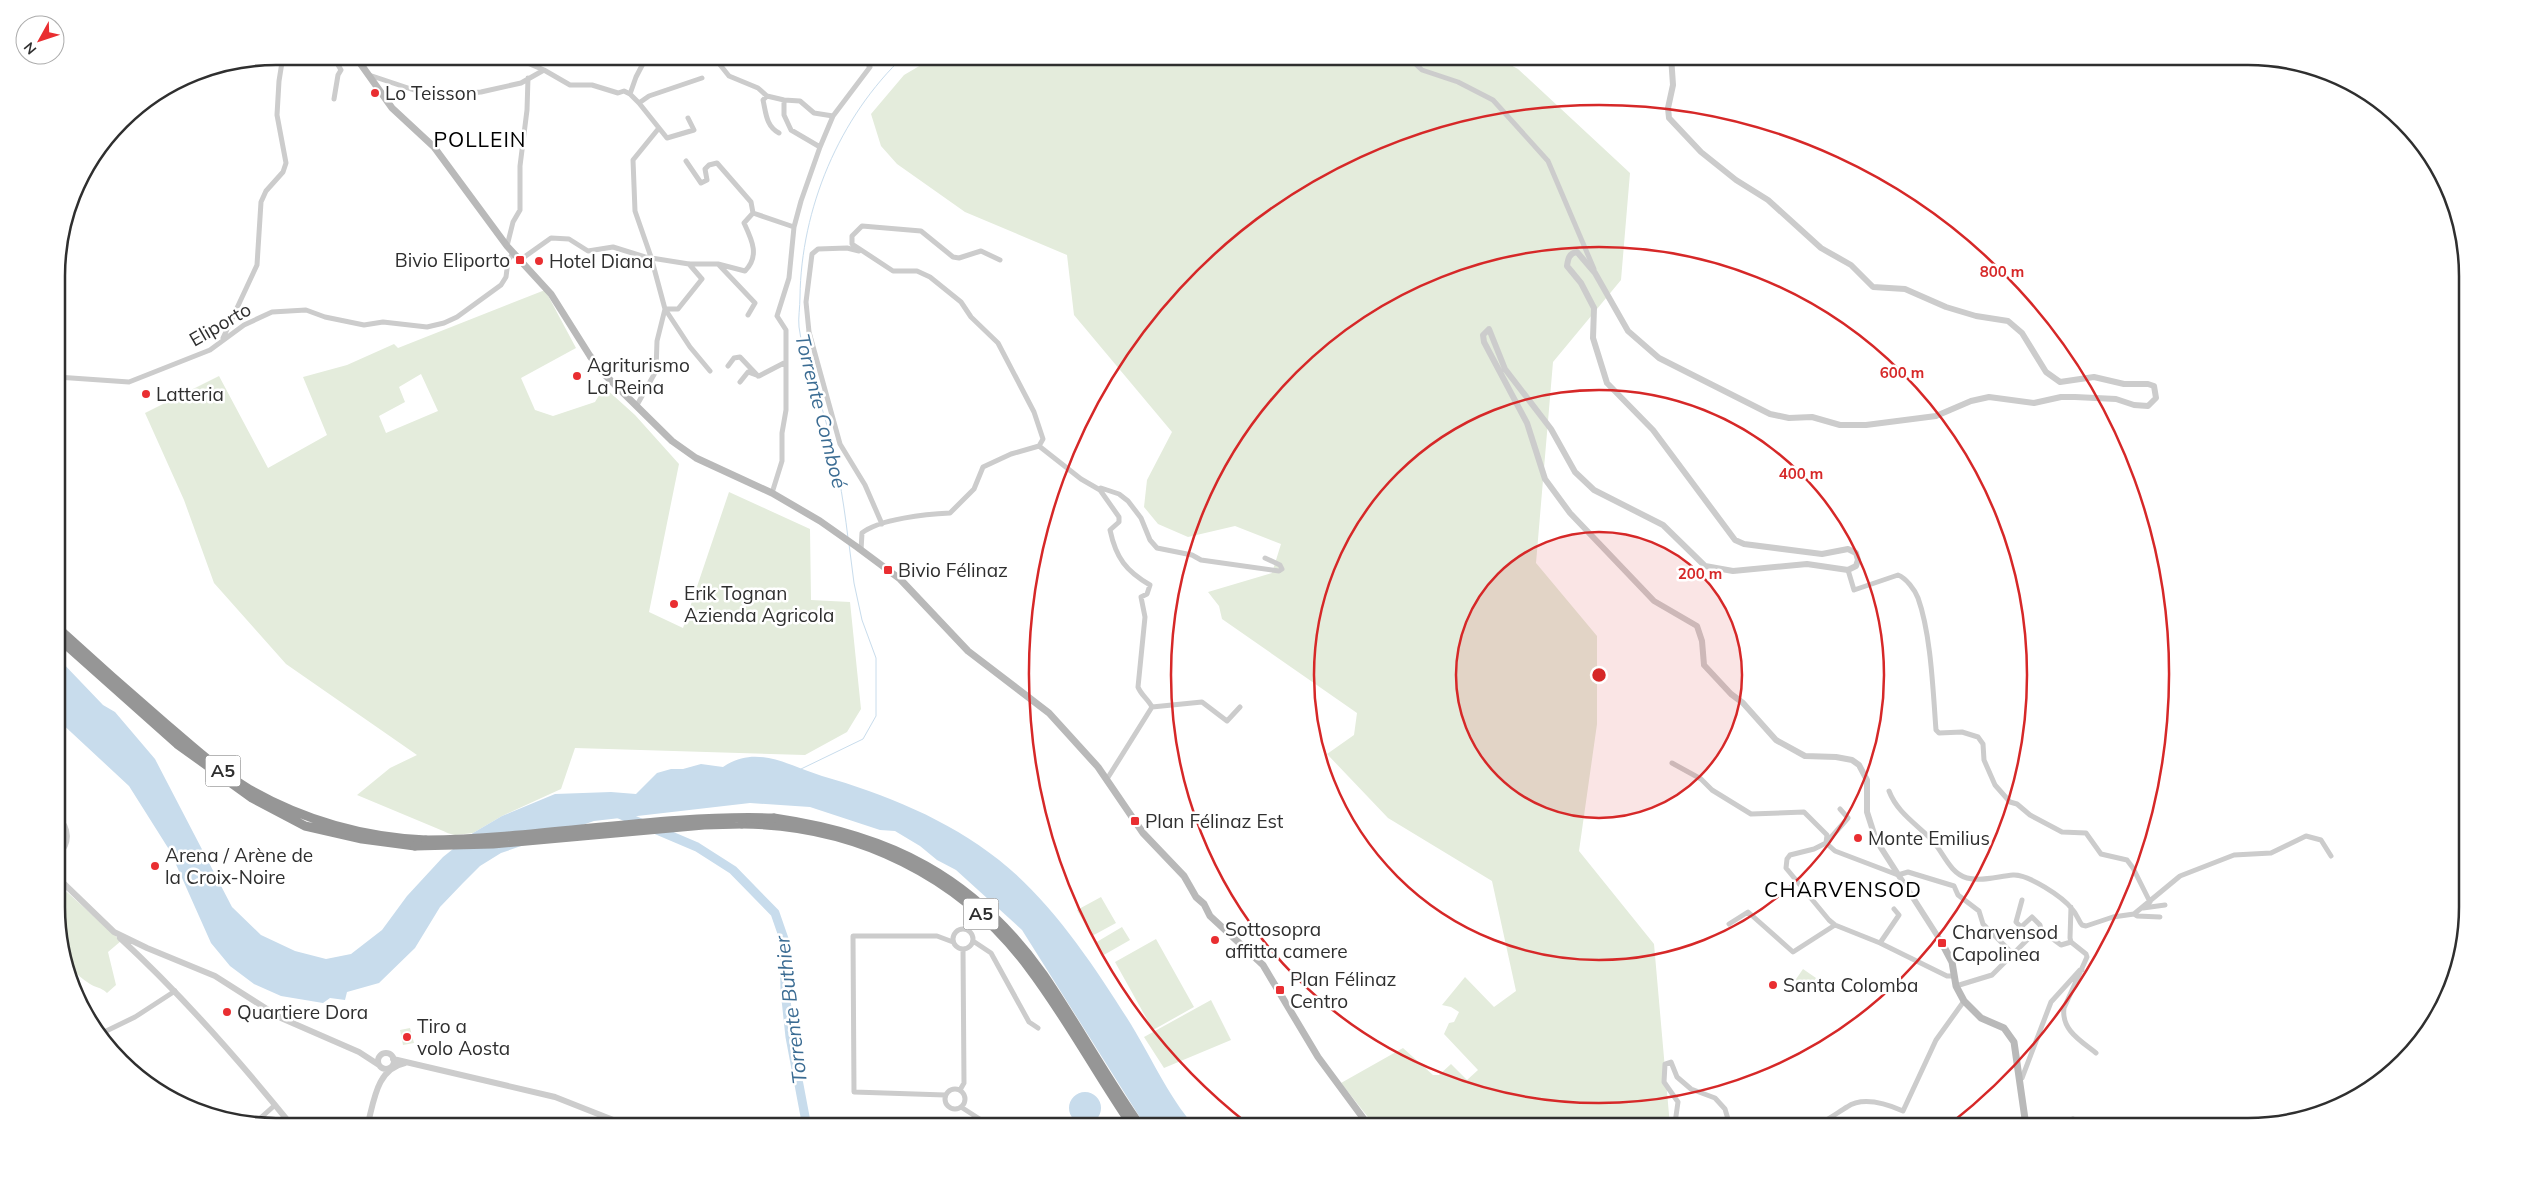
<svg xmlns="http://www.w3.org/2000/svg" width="2524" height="1183" font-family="Mulish,sans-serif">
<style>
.green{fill:#e4ecdc;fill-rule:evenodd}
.water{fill:#c8dcec}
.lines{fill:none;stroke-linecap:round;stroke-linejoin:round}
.stream{stroke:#c8dcec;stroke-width:1}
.river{stroke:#c8dcec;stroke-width:9}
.minor{stroke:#ccc;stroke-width:5}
.tertiary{stroke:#ccc;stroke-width:6}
.secondary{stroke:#b9b9b9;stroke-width:7}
.motorway{stroke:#969696;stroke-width:9}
.motorway-bridge{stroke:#969696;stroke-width:9}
.ring{fill:none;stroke:#d62828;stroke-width:2.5}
.poi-dot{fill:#e92e31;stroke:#fff;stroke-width:2}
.labels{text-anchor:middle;stroke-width:5;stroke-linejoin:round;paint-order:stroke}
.shield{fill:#fff;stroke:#6d6d6d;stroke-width:1}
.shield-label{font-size:18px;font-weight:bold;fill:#2f2f2f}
.poi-label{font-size:19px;fill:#2f2f2f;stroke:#fff;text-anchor:start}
.street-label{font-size:19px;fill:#2f2f2f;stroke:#fff}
.water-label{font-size:20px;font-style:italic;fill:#3b6c93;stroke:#fff}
.quarter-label{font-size:21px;letter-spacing:1px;fill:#000;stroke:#fff}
.rim{fill:none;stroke:#2f2f2f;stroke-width:2.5}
.centre{fill:#d62828;stroke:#fff;stroke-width:2.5}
.ring-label{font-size:15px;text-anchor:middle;font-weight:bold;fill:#d62828;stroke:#fff;stroke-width:5;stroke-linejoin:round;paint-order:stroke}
</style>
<rect width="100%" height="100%" fill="#fff"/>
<path class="green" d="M928 56H1494L1518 69 1630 173 1621 280 1553 362 1536 563 1597 636V724L1579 851 1654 944 1670 1126H1375L1341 1083 1403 1048 1433 1075H1439L1451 1064 1467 1080 1478 1070 1444 1034 1449 1023 1454 1022 1459 1012 1451 1007 1442 1005 1465 977 1494 1007 1516 991 1492 881 1388 818 1327 754 1354 735 1357 713 1222 619 1219 606 1208 592 1272 573 1281 544 1235 526 1188 537 1158 524 1144 507 1147 480 1172 432 1074 315 1067 255 965 212 897 164 881 146 871 114 904 75 921 65Z
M545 290 576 348 521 378 535 410 553 416 595 402 604 387 635 415 679 464 649 612 683 628 729 492 810 529 811 600 850 602 861 709 847 732 805 755 575 748 561 789 502 816 473 833 455 835 443 832 448 833 357 795 390 768 417 755 286 664 214 583 184 500 145 413 219 376 268 468 327 435 303 377 347 365 394 344 398 348ZM421 374 438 411 386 433 379 416 405 402 399 387Z
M67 892 121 941 108 952 116 985 107 993C101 987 96 988 90 984 56 962 58 933 58 897Z
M1101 897 1116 923 1092 936 1077 910Z
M1122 927 1130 940 1102 956 1095 943Z
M1156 939 1194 1007 1153 1030 1115 962Z
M1803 969 1816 978 1807 991 1794 982Z
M1211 1000 1231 1040 1164 1068 1144 1037Z
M410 1028 414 1043 403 1045 400 1030Z"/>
<path class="water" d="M58 658 103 705 115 712 155 759 232 907 261 935 295 951 326 959 351 954 382 930 407 896 443 857 473 833 502 816 555 794 611 792 636 794 657 773 671 769H683L701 764 723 767C756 744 787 765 822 776 885 794 947 819 999 860 1050 900 1093 964 1127 1018 1150 1054 1167 1095 1195 1127H1146L1022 930 956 870 937 860 920 846 895 831 880 830 810 807 750 803 594 821 501 853 480 866 463 883 440 907 415 948 379 983 347 992 345 1000 330 998 323 1003 281 996 254 984 230 966 211 943 170 851 129 786 58 720Z
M1069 1108a16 16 0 1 1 32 0a16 16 0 1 1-32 0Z"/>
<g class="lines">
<path class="stream" d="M848 538C843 496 836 456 824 415 816 386 803 358 799 327 798 318 800 307 800 297 801 209 839 117 904 56
M801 769 863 739 876 716V658L862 620 854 583 849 544"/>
<path class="river" d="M617 813 697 847 733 870 775 913 784 939 785 990 790 1037 807 1127"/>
<path class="minor" d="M333 56 341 70 338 75 334 99
M511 56 544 70 570 85H592L618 93 624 91 630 94
M713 56 729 76 758 88 767 96 784 100 800 101 814 113 833 116
M1407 56 1422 70 1458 82 1493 100 1548 161 1594 269
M369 75 417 91 425 97 481 92 521 83 544 70
M767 96 763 100C766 113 766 126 779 133
M784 100V115L791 130 820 147
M639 103 630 94 636 77 647 56
M659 128 667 138 694 130 688 118
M686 161 701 183 707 180 705 169 709 165 717 163 751 202 753 213
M507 246 513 222 520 210V166L527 110 528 78
M859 251 847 248 818 249 812 254 806 302 809 332 840 444 865 485 882 524
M520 260 551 238 569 239 588 251 613 247 645 257 689 264H718L745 271C760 256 752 240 744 223L753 213 794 227
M1000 260 981 251 959 258 953 257 921 231 862 226 852 236V244L893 271H917L930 277 961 302 971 317 998 343 1034 412 1043 439 1039 446
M689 264 702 279 678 309H665L690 347 710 371
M719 265 755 303 748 315
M223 338 257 265 261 202 266 191 283 172 286 163 277 115 279 81 283 56
M728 366 734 358 740 357 758 376
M57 377 129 382 210 350 244 325 272 312 306 310 325 317 364 325 383 322 427 327 444 323 457 317 501 285 506 277 508 261 513 253
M740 382 748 372 759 376 784 363
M637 405 656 371 657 341 665 309 651 257 635 211 633 160 659 128 639 103 649 96 702 78
M1100 490 1101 488 1119 494 1128 501 1141 518 1150 540 1157 548 1192 555 1201 560 1279 571 1282 569 1280 565 1265 558
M772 493 782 461V433L786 410V330L777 316 789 278 794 227 801 201 820 147 833 116 870 67 862 56
M861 550 862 533C879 519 927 514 950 513L974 489 983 467 1011 454 1039 446 1081 479 1100 490 1119 517V522L1110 530C1116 558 1126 571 1150 585L1147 594 1141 597 1145 617 1138 687C1141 695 1148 699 1152 707
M1848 570 1854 590 1898 575C1906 578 1915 590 1918 598 1931 634 1933 691 1936 730L1939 733 1962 732 1978 737 1983 744 1984 760 1995 785 2010 802 2017 804 2030 815 2062 832 2086 833 2101 854 2127 860 2133 868 2150 902
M1672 763 1701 779 1712 790 1751 814 1804 812 1827 835 1826 843 1814 849 1790 855 1787 859 1786 868 1829 920 1835 925 1880 943 1947 976H1954
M1107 779 1152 707 1202 702 1227 721 1240 707
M1889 791C1897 812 1915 823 1931 839 1943 851 1949 873 1967 878 1982 882 1999 876 2013 875 2028 874 2063 897 2072 909 2077 914 2078 920 2082 925L2086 926 2113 917 2134 914 2180 876 2234 855 2271 853 2306 836 2321 840 2331 856
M1840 809 1848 818 1826 843 1835 851 1898 875 1908 872 1954 886 1958 895 1979 911 1983 924 2013 954
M58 816C70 829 71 843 58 856
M1933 841 1941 838 1952 842
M2022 900 2016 922 2021 927 2032 917 2040 925 2042 933
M2071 907 2070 938 2071 942 2086 954 2087 957 2064 1008C2061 1030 2081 1041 2096 1053
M2143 908 2165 905
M2134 914 2137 916 2160 917
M1729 924 1748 912 1793 952 1835 925
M953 939a10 10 0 1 1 20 0a10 10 0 1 1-20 0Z
M973 941 991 953 1029 1022 1038 1028
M1880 943 1899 915 1894 909
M1956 986 1992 975 2029 938 2038 934H2046L2061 945 2071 942
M98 1035 135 1017 175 991
M2019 1079 2022 1078 2051 1002 2080 970H2082
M945 1099a10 10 0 1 1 20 0a10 10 0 1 1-20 0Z
M960 1090 964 1083 963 949
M945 1095 854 1092 853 936H937L953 942
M961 1107 992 1127
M255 1123 275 1105
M1679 1126 1675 1123 1678 1102 1664 1082 1665 1064 1671 1062 1677 1077 1691 1089 1715 1098 1725 1109 1730 1126
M1750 1126H1756
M1809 1126C1824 1124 1835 1114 1847 1107 1863 1096 1887 1104 1903 1111L1936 1040 1964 1001"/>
<path class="tertiary" d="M1671 56 1673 85 1668 108 1669 118 1701 152 1736 180 1768 200 1821 248 1851 265 1873 287 1905 289 1946 307 1976 316 2008 321 2022 333 2046 372 2060 382 2094 377 2124 384H2148L2154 386 2156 398 2148 406 2134 405 2116 399 2075 397H2061L2034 403 1989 397 1971 401 1936 416 1866 425H1840L1812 417 1789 418 1770 414 1659 358 1628 331 1595 273 1577 252C1569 253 1568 259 1567 266L1581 283 1594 308 1593 338 1607 383 1653 430 1735 540 1744 544 1822 554 1848 549 1856 553 1858 560 1856 566 1848 570 1807 564 1733 571 1705 566 1663 525 1594 490 1575 472 1551 429 1505 369 1489 329 1483 335 1484 342 1527 423 1545 479 1570 513 1654 601 1697 626 1702 641 1704 665 1731 694 1743 703 1776 740 1805 756 1836 757 1852 760 1859 765 1867 780V812L1876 840 1942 943
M58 878 114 932 147 948 215 976 281 1018 359 1052 379 1065
M120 938C183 996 239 1060 293 1127
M378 1061a8 8 0 1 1 16 0a8 8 0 1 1-16 0Z
M393 1059 555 1097 631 1127
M367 1127C374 1102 376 1069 405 1063"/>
<path class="secondary" d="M355 56 392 108 434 147 507 246 551 294 590 356 603 373 672 441 696 458 772 493 820 521 857 547 900 579 968 651 1049 713 1098 767 1143 833 1184 876 1196 897 1204 904 1210 916 1263 965 1318 1057 1369 1126
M1942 943 1952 962 1956 986 1964 1001 1981 1018 2004 1028 2014 1042 2026 1126
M2058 1126 2073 1120 2083 1126"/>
<path class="motorway" d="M58 628C93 660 129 692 166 724 192 746 219 771 249 789 303 820 364 837 426 840
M58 638 177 744 252 798 305 826 362 839 415 846
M774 818C890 835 973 876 1043 974 1077 1024 1106 1077 1141 1127
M742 824C856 825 961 876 1029 968 1067 1018 1097 1075 1133 1127"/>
<path class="motorway-bridge" d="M426 840C542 839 658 814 774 818
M415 846 493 844 704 825 742 824"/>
</g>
<circle cx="1599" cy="675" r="143" fill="#d62828" fill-opacity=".12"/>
<g class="ring">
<circle cx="1599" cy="675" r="143"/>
<circle cx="1599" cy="675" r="285"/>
<circle cx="1599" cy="675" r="428"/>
<path d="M1248 1124A570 570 0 1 1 1950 1124"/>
</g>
<g class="poi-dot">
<circle cx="375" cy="93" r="5"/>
<rect x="515" y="255" width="10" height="10" rx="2.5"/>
<circle cx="539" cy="261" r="5"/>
<circle cx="577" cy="376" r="5"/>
<circle cx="146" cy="394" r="5"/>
<rect x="883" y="565" width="10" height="10" rx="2.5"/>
<circle cx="674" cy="604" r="5"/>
<rect x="1130" y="816" width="10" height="10" rx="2.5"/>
<circle cx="1858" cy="838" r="5"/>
<circle cx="155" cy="866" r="5"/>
<circle cx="1215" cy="940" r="5"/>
<rect x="1937" y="938" width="10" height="10" rx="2.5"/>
<circle cx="1773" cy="985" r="5"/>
<rect x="1275" y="985" width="10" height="10" rx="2.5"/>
<circle cx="227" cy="1012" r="5"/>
<circle cx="407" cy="1037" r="5"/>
</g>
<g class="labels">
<g class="shield">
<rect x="205.5" y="755.5" width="35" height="31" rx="4"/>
<rect x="963.5" y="898.5" width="35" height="31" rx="4"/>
</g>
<g class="shield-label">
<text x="223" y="777">A5</text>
<text x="981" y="920">A5</text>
</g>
<g class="poi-label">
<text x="385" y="100">Lo Teisson</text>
<text x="510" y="267" text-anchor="end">Bivio Eliporto</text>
<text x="549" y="268">Hotel Diana</text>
<text x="587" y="372">Agriturismo<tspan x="587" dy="22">La Reina</tspan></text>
<text x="156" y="401">Latteria</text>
<text x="898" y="577">Bivio Félinaz</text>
<text x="684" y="600">Erik Tognan<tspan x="684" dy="22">Azienda Agricola</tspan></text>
<text x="1145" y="828">Plan Félinaz Est</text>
<text x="1868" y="845">Monte Emilius</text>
<text x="165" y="862">Arena / Arène de<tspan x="165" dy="22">la Croix-Noire</tspan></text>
<text x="1225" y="936">Sottosopra<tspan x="1225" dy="22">affitta camere</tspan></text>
<text x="1952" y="939">Charvensod<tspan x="1952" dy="22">Capolinea</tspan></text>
<text x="1290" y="986">Plan Félinaz<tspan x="1290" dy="22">Centro</tspan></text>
<text x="1783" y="992">Santa Colomba</text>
<text x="237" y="1019">Quartiere Dora</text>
<text x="417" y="1033">Tiro a<tspan x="417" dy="22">volo Aosta</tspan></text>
</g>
<g class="street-label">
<text transform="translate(220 324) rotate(-30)" y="7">Eliporto</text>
</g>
<g class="water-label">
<text transform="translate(821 411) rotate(76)" y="7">Torrente Comboé</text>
<text transform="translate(791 1010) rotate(-97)" y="7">Torrente Buthier</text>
</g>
<g class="quarter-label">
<text x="480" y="147">POLLEIN</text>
<text x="1843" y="897">CHARVENSOD</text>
</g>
</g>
<path d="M0 0H2524V1183H0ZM276 65H2248A211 211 0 0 1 2459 276V907A211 211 0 0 1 2248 1118H276A211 211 0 0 1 65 907V276A211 211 0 0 1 276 65Z" fill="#fff" fill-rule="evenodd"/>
<path class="rim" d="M276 65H2248A211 211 0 0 1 2459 276V907A211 211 0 0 1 2248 1118H276A211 211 0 0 1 65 907V276A211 211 0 0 1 276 65Z"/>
<circle cx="1599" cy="675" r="8" class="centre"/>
<g class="ring-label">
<text x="2002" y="277">800 m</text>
<text x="1902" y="378">600 m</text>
<text x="1801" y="479">400 m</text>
<text x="1700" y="579">200 m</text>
</g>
<g transform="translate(40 40) rotate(230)"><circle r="24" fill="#ffffff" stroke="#acacac"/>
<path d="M0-4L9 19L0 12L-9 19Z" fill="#e92e31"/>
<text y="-8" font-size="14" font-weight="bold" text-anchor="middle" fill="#2f2f2f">N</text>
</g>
</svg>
